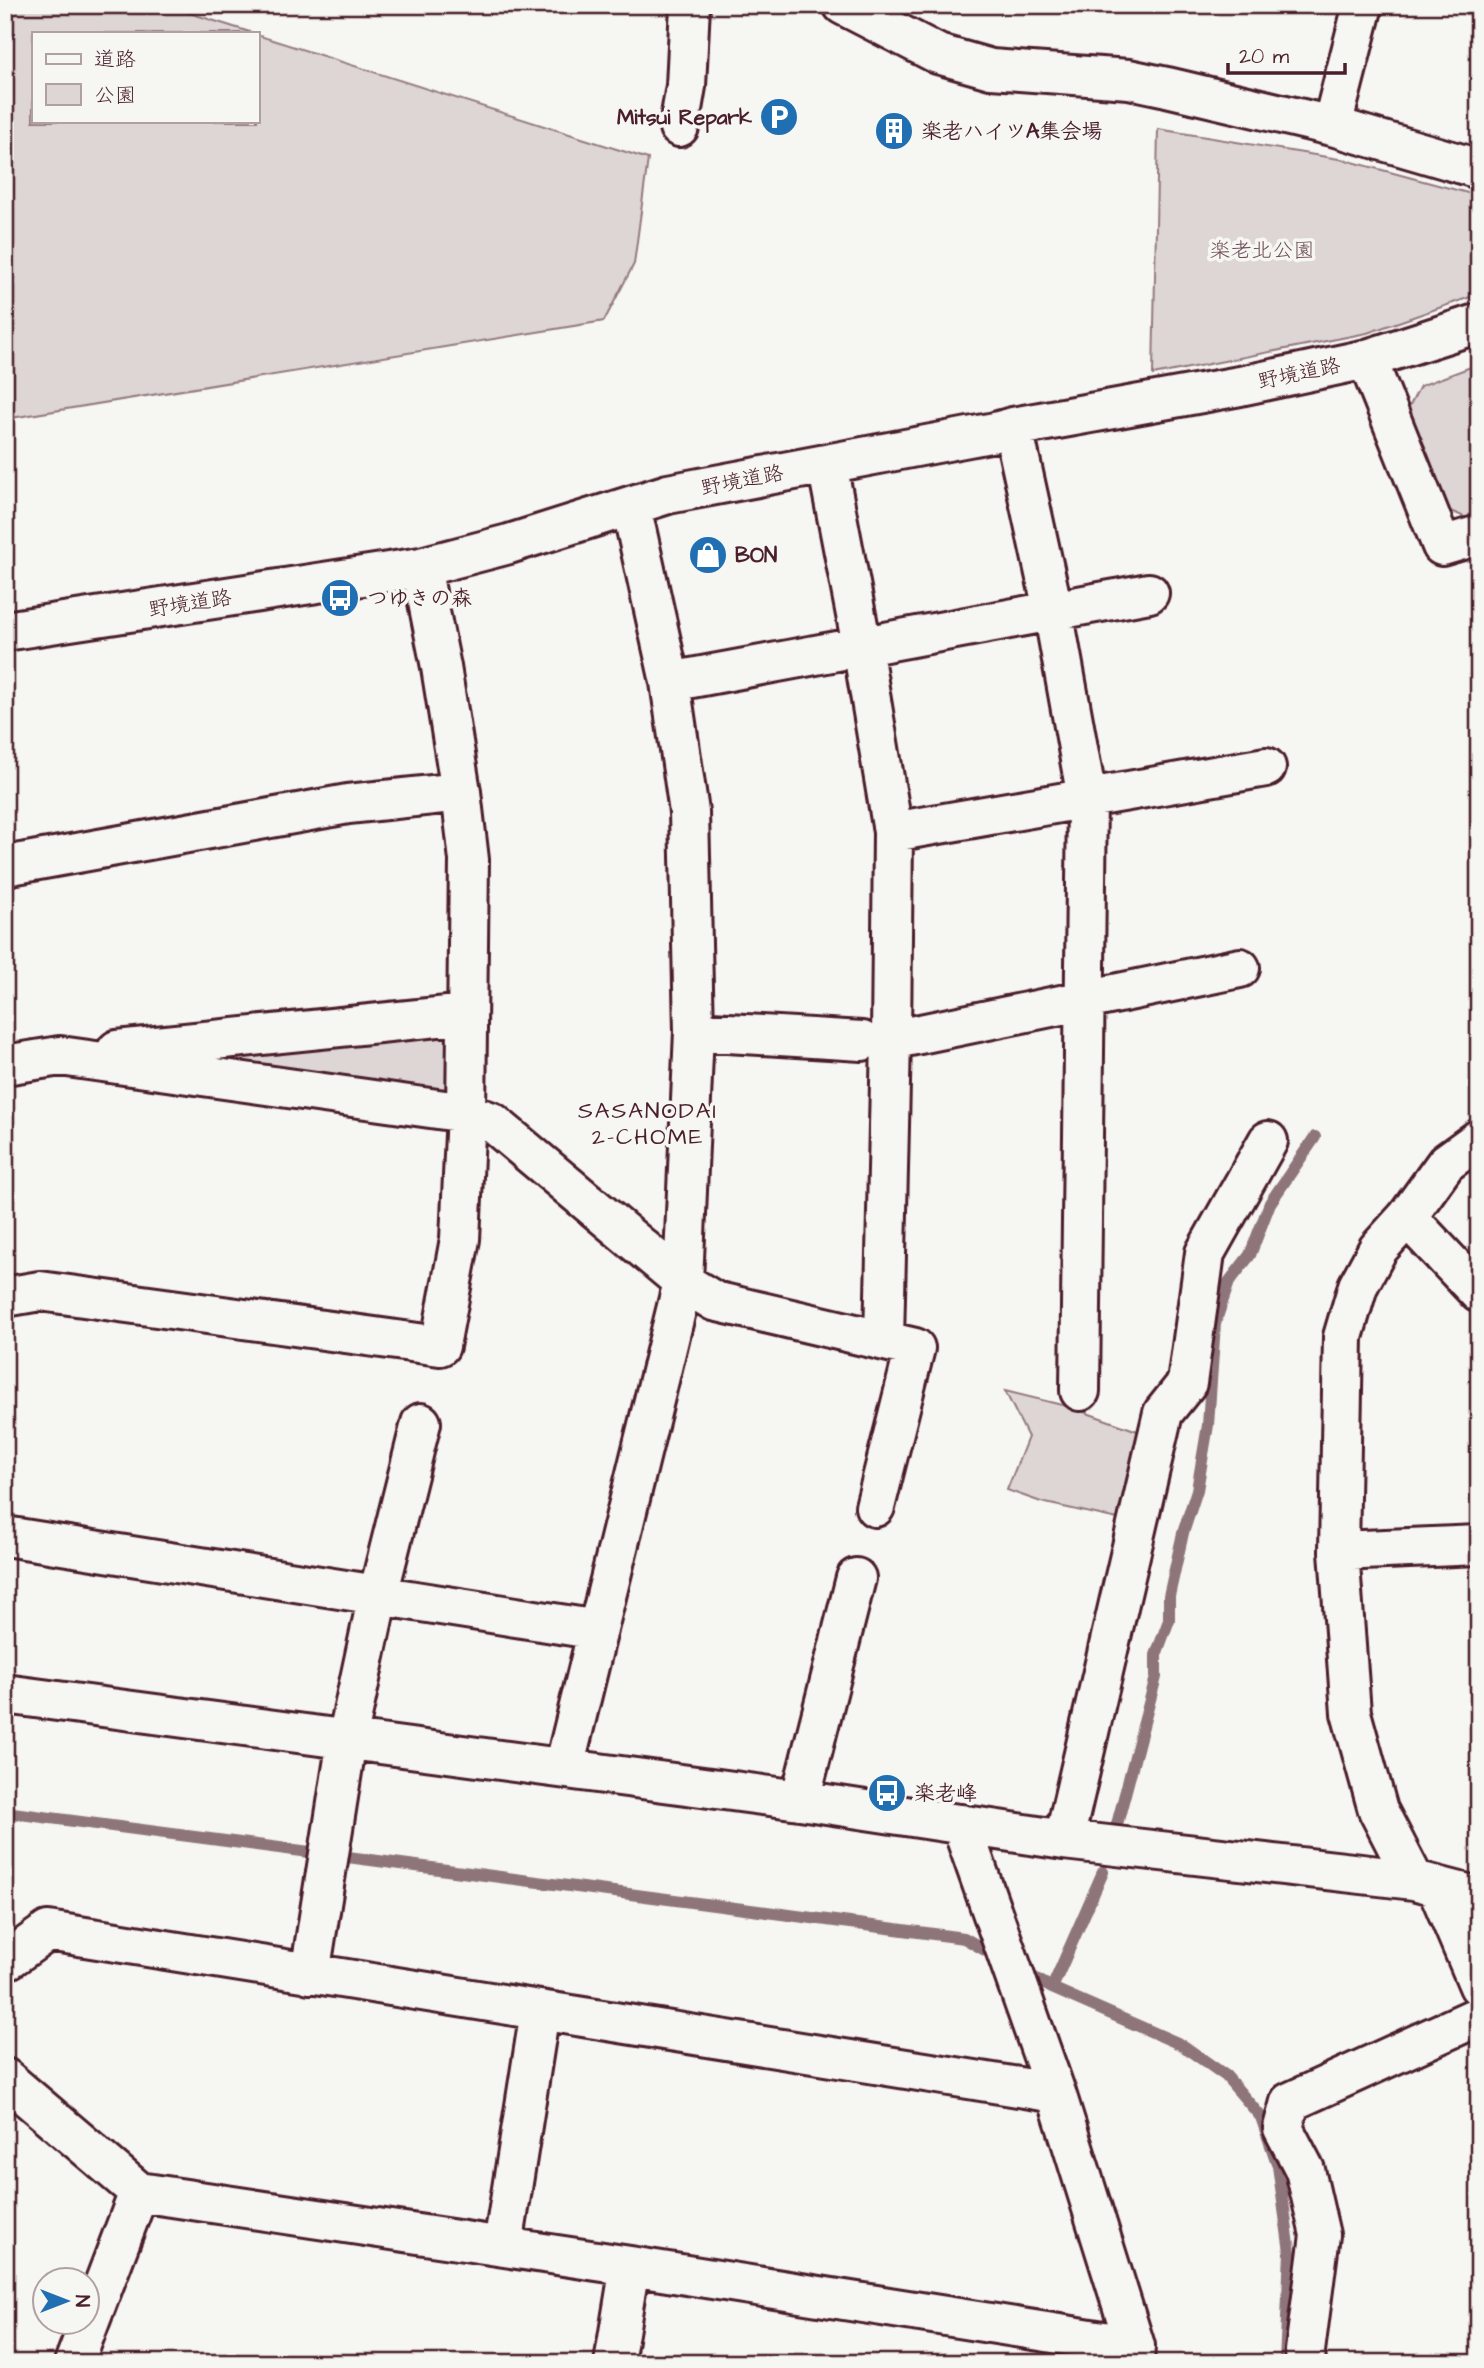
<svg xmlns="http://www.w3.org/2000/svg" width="1484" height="2368" font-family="'Architects Daughter','Klee One',sans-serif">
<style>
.green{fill:#ddd6d5;stroke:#947a80;stroke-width:2}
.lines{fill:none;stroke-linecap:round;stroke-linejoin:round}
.stream{stroke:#8e747a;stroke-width:12}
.minor-casing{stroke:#4a1f2b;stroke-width:44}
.minor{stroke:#f6f6f2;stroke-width:38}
.labels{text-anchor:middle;stroke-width:7;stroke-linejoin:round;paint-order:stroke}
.poi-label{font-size:21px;font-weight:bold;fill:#4a1f2b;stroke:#f6f6f2;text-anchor:start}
.park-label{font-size:21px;fill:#6f4d56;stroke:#f6f6f2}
.street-label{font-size:21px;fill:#4a1f2b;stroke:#f6f6f2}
.neighbourhood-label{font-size:23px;letter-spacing:2px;fill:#4a1f2b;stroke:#f6f6f2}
</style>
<rect width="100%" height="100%" fill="#f6f6f2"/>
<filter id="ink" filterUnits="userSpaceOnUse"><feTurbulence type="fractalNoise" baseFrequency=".0143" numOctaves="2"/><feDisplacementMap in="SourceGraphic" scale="14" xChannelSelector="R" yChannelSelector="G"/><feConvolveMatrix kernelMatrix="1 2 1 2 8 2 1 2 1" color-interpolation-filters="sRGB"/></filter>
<g filter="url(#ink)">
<path class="green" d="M5 5H164L253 33H33V121H257V35L648 159 634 264 604 321 5 419Z
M1158 129 1345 160 1479 196V294L1367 333 1153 375Z
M1479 364V514L1467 518 1443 508 1407 411 1420 386Z
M447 1032 452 1040 451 1096 193 1057Z
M1005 1391 1070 1407 1143 1433 1118 1519 1041 1502 1007 1490 1028 1437Z"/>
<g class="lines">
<path class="stream" d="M5 1812 964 1938 999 1958
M1116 1828 1156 1677V1655L1169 1620V1596L1183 1533 1197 1490 1208 1425 1215 1323 1229 1282 1250 1255 1270 1203 1315 1137
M1024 1972 1052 1988 1182 2045 1226 2076 1261 2117 1278 2166 1290 2252 1285 2363
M1052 1988 1103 1872"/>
<defs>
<path id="minor" d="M843 5 938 54 991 69 1129 79 1167 87 1332 126 1479 169
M1332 126 1363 5
M679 127 686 86 690 5
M1367 359 1442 546 1479 535
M1013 427 1053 610 1087 798 1080 1391
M827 464 862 646 893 832 891 1040 884 1340
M5 631 421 567 509 544 668 494 995 432 1013 427 1240 386 1367 359 1479 323
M670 682 1149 593
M893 832 1266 767
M5 866 348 804 461 792
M694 1031 862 1041
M891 1040 1240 968
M117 1050 467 1014
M5 1065 60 1056 466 1113 492 1122 683 1282 714 1301 915 1348 875 1507
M1407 1217 1479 1293
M5 1297 40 1291 440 1346 460 1239 466 1113 469 860 461 792 441 667 421 567
M5 1536 598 1630
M1339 1551 1479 1545
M5 1694 800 1800 1064 1840 1414 1880 1479 1897
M564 1768 683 1282 694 1031 689 812 670 682 631 506
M800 1800 856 1578
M961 1824 1056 2093 1135 2346 1134 2363
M1064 1840 1163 1413 1187 1383 1205 1253 1268 1141
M1414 1880 1378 1810 1351 1713 1339 1551 1343 1337 1358 1286 1378 1249 1407 1217 1446 1163 1479 1139
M1437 1887 1479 1986
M9 1959 48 1931 1056 2093
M310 1974 347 1740 378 1595 421 1423
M5 2078 139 2192 630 2266 1135 2346
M503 2246 540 2011
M74 2363 139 2192
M614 2363 630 2266
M1306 2363 1305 2351 1320 2235 1305 2170 1283 2128 1290 2102 1479 2016"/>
</defs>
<use href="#minor" class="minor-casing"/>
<use href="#minor" class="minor"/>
</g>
</g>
<defs>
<symbol id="parking-disc" viewBox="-11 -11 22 22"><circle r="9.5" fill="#1f6fb2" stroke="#f6f6f2"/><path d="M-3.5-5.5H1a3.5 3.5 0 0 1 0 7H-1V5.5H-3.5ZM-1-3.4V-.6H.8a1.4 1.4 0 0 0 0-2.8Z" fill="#fff"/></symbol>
<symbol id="building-disc" viewBox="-11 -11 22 22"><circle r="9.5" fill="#1f6fb2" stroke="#f6f6f2"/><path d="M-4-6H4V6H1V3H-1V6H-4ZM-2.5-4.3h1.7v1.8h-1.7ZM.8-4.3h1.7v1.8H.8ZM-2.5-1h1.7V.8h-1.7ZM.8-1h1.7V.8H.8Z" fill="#fff"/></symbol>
<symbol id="shop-disc" viewBox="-11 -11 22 22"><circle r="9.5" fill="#1f6fb2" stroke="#f6f6f2"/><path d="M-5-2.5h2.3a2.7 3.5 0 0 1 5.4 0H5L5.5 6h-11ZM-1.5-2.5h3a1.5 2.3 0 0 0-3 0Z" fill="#fff"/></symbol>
<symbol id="bus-disc" viewBox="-11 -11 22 22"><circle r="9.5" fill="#1f6fb2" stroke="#f6f6f2"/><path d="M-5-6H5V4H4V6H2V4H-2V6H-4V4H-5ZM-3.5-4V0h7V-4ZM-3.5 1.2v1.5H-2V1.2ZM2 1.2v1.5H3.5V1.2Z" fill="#fff"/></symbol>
</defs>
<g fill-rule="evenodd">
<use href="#parking-disc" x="757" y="95" width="44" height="44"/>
<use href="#building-disc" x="872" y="109" width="44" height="44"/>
<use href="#shop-disc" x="686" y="533" width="44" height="44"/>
<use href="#bus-disc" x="318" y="576" width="44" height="44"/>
<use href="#bus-disc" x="865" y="1771" width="44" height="44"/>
</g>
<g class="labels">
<g class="poi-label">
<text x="752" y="124" text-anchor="end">Mitsui Repark</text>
<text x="921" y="138">楽老ハイツA集会場</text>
<text x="735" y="562">BON</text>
<text x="367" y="605">つゆきの森</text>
<text x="914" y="1800">楽老峰</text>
</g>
<g class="park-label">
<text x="1262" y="257">楽老北公園</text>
</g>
<g class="street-label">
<text transform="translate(1299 373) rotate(-12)" y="7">野境道路</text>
<text transform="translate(742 480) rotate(-11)" y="7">野境道路</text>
<text transform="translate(190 603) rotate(-9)" y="7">野境道路</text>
</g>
<g class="neighbourhood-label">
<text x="648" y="1118">SASANODAI<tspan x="648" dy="26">2-CHOME</tspan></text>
</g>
</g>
<rect width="1484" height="2368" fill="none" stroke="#f6f6f2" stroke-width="28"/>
<rect x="14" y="14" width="1456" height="2340" fill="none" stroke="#4a1f2b" stroke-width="2.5" filter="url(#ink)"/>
<rect x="32" y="32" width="228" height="91" fill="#f6f6f2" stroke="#b1a0a2" stroke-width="2"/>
<rect x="46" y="54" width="35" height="10" fill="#f6f6f2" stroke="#b1a0a2" stroke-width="2"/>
<text x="94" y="66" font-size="21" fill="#4a1f2b">道路</text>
<rect x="46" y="84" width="35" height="21" fill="#ddd6d5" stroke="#b1a0a2" stroke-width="2"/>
<text x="94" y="102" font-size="21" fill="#4a1f2b">公園</text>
<g transform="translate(66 2301) rotate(90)"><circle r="33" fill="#f6f6f2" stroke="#b1a0a2" stroke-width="2"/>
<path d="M0-5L12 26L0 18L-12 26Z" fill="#1f6fb2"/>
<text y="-10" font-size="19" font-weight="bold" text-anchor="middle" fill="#4a1f2b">N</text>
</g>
<path d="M1228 63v10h117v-10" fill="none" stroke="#4a1f2b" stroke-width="3.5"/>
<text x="1239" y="63" font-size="21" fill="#4a1f2b" stroke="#f6f6f2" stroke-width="5" paint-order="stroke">20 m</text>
</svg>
